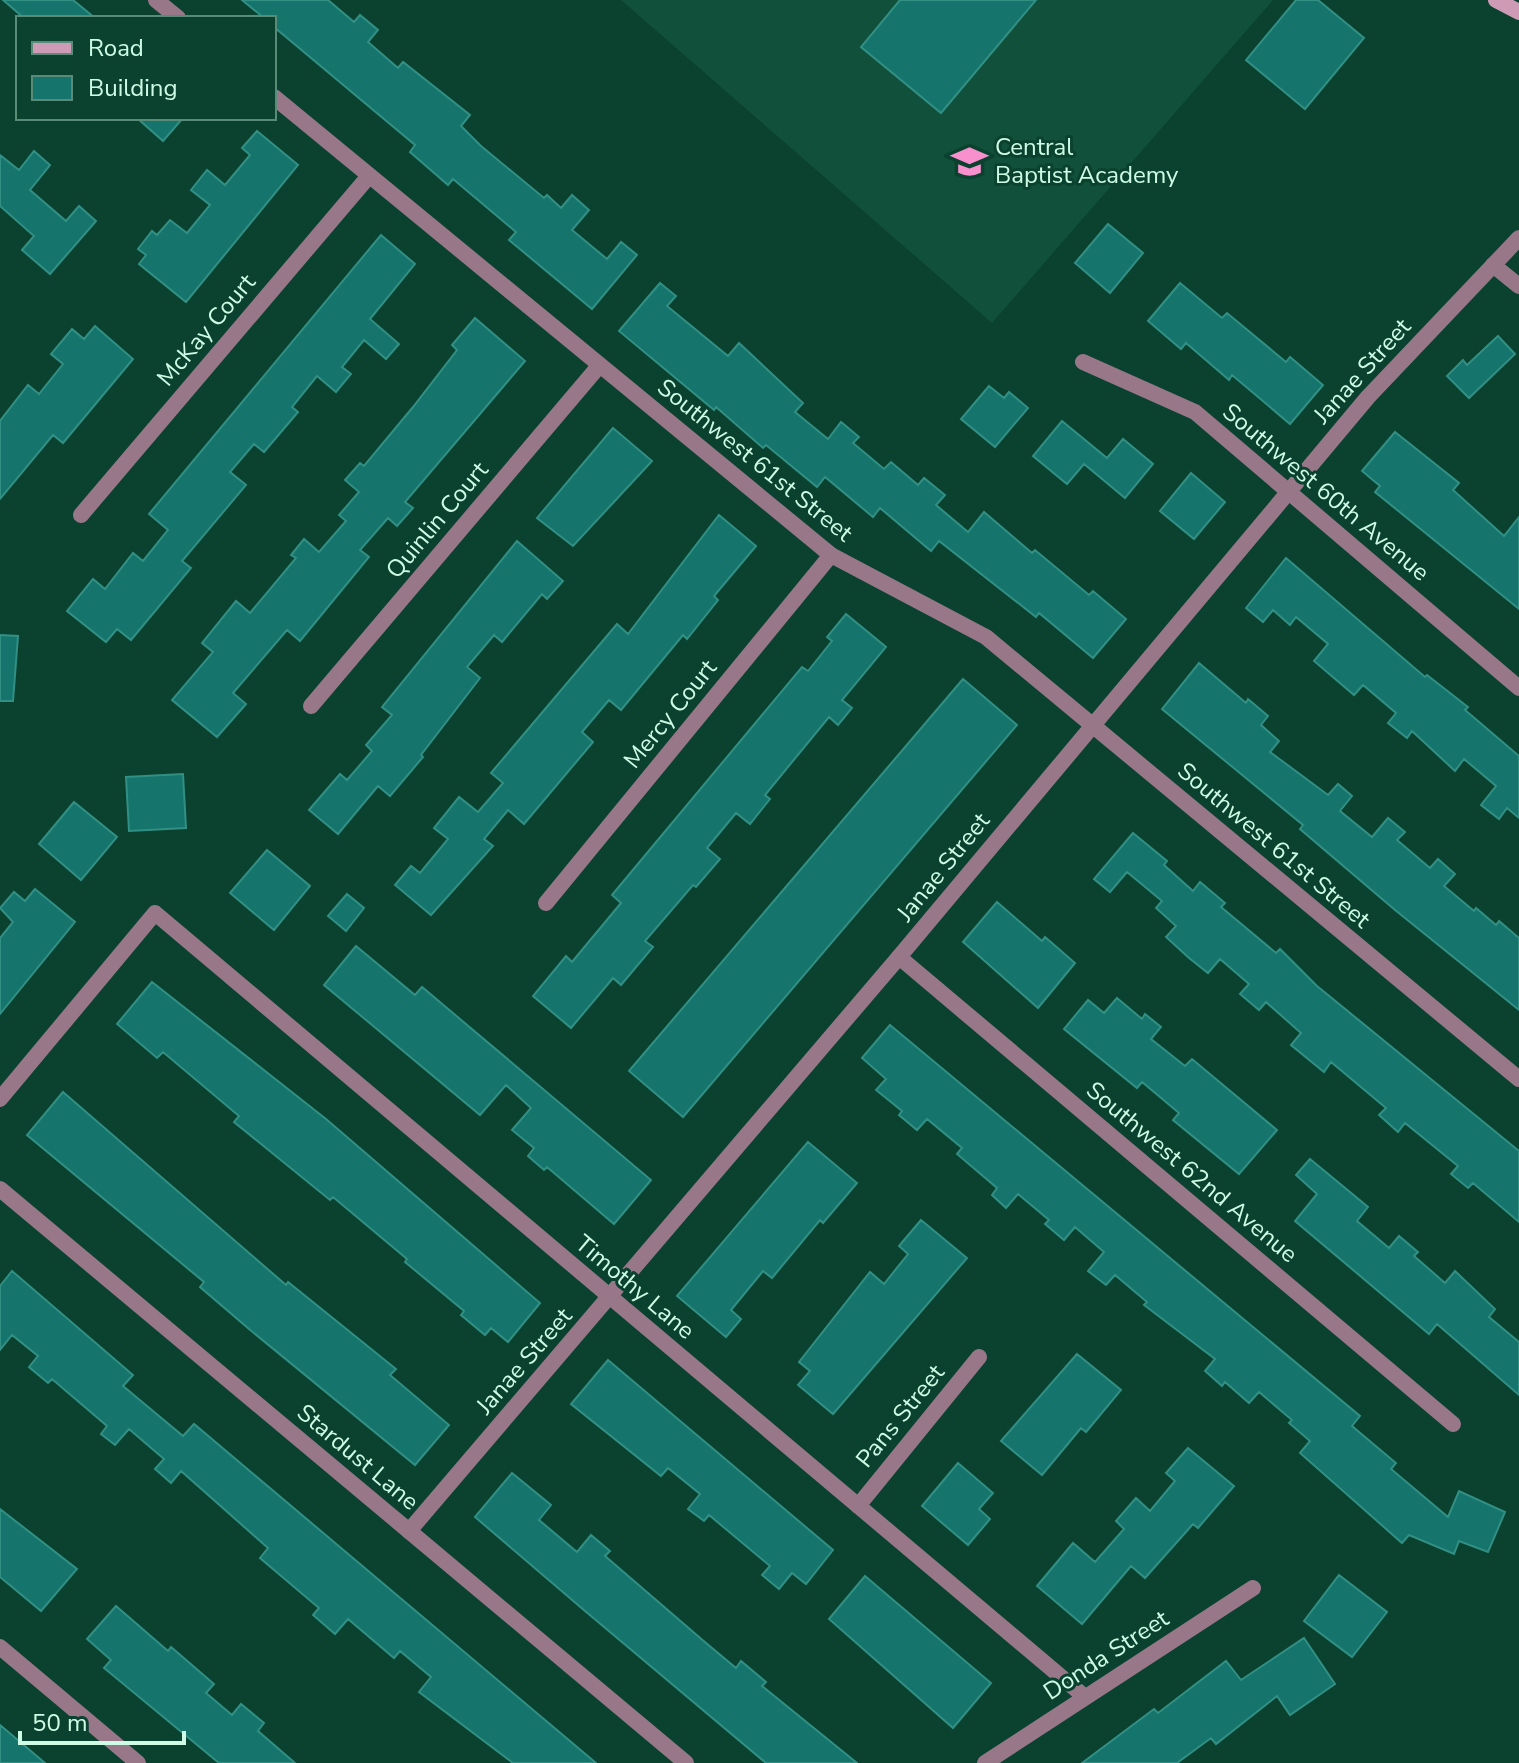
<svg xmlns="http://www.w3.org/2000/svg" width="1519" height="1763" font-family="'Nunito Sans',sans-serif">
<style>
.built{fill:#11503b}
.building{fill:#15746b;stroke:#328f84;stroke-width:2}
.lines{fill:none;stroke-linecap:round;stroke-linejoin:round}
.minor{stroke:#987789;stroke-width:16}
.tertiary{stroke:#987789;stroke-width:16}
.secondary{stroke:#ce9bb7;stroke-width:16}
.labels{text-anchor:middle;stroke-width:6;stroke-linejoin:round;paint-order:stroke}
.poi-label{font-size:24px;fill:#cefbe5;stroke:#0a422f;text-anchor:start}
.street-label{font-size:24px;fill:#cefbe5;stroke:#0a422f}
</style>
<rect width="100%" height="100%" fill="#0a422f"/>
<path class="built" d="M621 0H1273L992 323Z"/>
<path class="building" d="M3 0H73L95 18H24Z
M242 0H328L354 22 360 15 378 30 368 42 398 68 403 62 470 115 461 126 481 146 544 198 547 195 561 208 572 195 589 210 572 230 607 259 621 242 637 255 592 309 509 240 516 232 453 179 448 185 410 152 415 145 274 27V18H264Z
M900 0H1036L941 113 861 47Z
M1296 0H1318L1364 38 1305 109 1246 60Z
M137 118H183L163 141Z
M257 131 298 165 186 302 139 264 146 255 138 249 152 231 157 235 170 220 187 233 210 205 191 190 207 170 225 185 250 155 242 148Z
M34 151 50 165 30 190 66 221 79 206 96 221 50 274 22 250 34 236 0 206V155L19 170Z
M1108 224 1143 253 1110 293 1075 263Z
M381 235 415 264 370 319 399 344 386 359 364 340 342 367 351 374 336 392 317 376 292 407 298 412 264 452 254 444 230 472 246 485 182 561 191 568 131 640 117 629 106 642 67 611 93 579 105 589 133 553 143 561 168 530 149 514Z
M660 283 676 296 667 306 728 356 739 343 803 403 795 412 828 439 841 422 859 437 853 443 884 469 891 462 918 485 924 478 945 495 936 505 968 532 984 512 1032 553 1035 550 1089 595 1093 591 1126 619 1093 658 1039 613 1036 617 939 541 931 551 880 508 873 517 825 477 817 487 766 445 763 448 716 407 714 410 619 331Z
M1180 283 1222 318 1227 313 1286 362 1290 357 1323 385 1290 424 1232 375 1229 380 1186 343 1181 349 1148 321Z
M475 318 525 361 405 502 413 508 397 526 388 518 360 550 369 557 300 641 287 630 233 693 246 704 217 737 172 700 213 652 202 643 236 601 250 613 296 558 291 555 304 539 319 552 346 521 339 515 359 492 345 480 360 463 364 466 413 407 457 350 452 345Z
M95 326 133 359 63 443 53 435 0 499V421L28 385 39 394 63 364 51 354 72 329 84 339Z
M1498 336 1515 354 1469 398 1447 376 1463 360 1467 365Z
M989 386 1004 398 1009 392 1028 408 995 447 961 419Z
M1062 421 1107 458 1123 439 1153 464 1125 498 1084 464 1067 484 1033 456Z
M613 428 652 461 573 546 537 518Z
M1395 432 1459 483 1453 490 1504 536 1519 517V609L1375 492 1380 486 1362 471Z
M1191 473 1225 502 1194 539 1160 511Z
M719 515 756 546 714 596 718 600 687 639 683 635 621 710 609 700 582 732 593 742 524 824 508 810 484 839 493 846 431 915 395 885 411 866 420 873 448 839 434 828 459 797 478 812 503 783 491 773 617 624 628 634Z
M517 541 563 581 547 599 542 594 502 642 494 635 467 667 480 678 421 755 423 757 390 796 378 786 338 834 309 810 340 774 347 780 372 751 366 745 392 715 382 707Z
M1286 558 1425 677 1427 675 1468 707 1465 710 1519 756V818L1507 808 1499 819 1481 805 1496 786 1464 759 1455 771 1412 731 1407 738 1388 723 1396 713 1363 685 1354 695 1314 661 1328 644 1296 617 1290 625 1273 610 1263 622 1246 608Z
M846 614 886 647 842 700 852 708 838 725 829 717 765 795 770 799 750 824 736 813 707 848 720 859 696 887 693 885 645 941 653 947 621 985 613 978 571 1028 533 996 566 956 572 962 621 903 612 895 802 667 808 671 832 641 827 637Z
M0 635 18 636 13 701H0Z
M1199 663 1246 703 1248 699 1268 716 1261 725 1279 741 1270 752 1328 795 1338 784 1352 796 1340 811 1372 837 1388 818 1405 832 1397 840 1430 868 1438 859 1455 874 1444 886 1474 911 1476 908 1496 925 1499 921 1519 938V1010L1395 910 1300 829 1303 825 1162 709Z
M963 679 1017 725 683 1117 629 1071Z
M183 774 186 828 129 831 126 777Z
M74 802 117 837 81 880 39 844Z
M1133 833 1167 861 1164 865 1193 891 1200 882 1225 903 1221 907 1276 953 1280 949 1317 986 1519 1151V1222L1473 1183 1468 1188 1451 1174 1458 1166 1405 1123 1398 1132 1379 1115 1386 1108 1331 1062 1324 1072 1291 1045 1301 1033 1266 1002 1259 1010 1240 994 1249 984 1220 959 1208 973 1189 958 1166 937 1176 926 1156 908 1162 901 1127 872 1110 892 1094 879Z
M267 850 310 886 274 930 230 893Z
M35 889 75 922 0 1014V938L13 922 0 908 14 892 25 901Z
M347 894 364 908 346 931 328 916Z
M997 902 1042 941 1045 937 1075 963 1038 1008 963 942Z
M356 946 415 995 422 987 651 1180 614 1224 547 1167 544 1170 528 1156 534 1148 512 1130 531 1108 506 1085 480 1115 324 985Z
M152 982 326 1119 540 1303 508 1342 491 1328 485 1335 461 1315 464 1311 405 1262 407 1259 333 1197 330 1200 234 1122 239 1116 163 1052 157 1058 117 1024Z
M1117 998 1142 1019 1145 1014 1161 1027 1151 1039 1185 1066 1192 1059 1277 1130 1239 1174 1173 1120 1179 1113 1142 1082 1137 1088 1064 1029 1088 1000 1104 1013Z
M890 1025 1360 1416 1352 1426 1396 1463 1391 1469 1448 1517 1459 1491 1505 1512 1488 1552 1459 1541 1454 1554 1409 1535 1402 1543 1300 1453 1310 1441 1289 1423 1292 1420 1259 1392 1249 1403 1225 1382 1222 1386 1205 1371 1215 1359 1144 1305 1147 1302 1115 1275 1106 1285 1088 1271 1104 1252 1075 1227 1064 1240 1045 1224 1049 1220 1018 1194 1006 1208 992 1195 997 1188 957 1154 962 1148 927 1119 917 1130 899 1115 902 1111 876 1090 886 1079 862 1058Z
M63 1092 286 1285 288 1282 396 1369 390 1375 449 1425 415 1465 249 1329 200 1287 204 1282 27 1135Z
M808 1142 857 1183 823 1223 820 1220 772 1278 763 1271 731 1310 741 1319 726 1337 677 1296Z
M1310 1159 1368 1207 1357 1221 1389 1248 1399 1236 1418 1252 1414 1256 1445 1283 1455 1271 1495 1309 1489 1317 1519 1342V1395L1437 1324 1429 1334 1295 1221 1317 1194 1296 1175Z
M921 1220 967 1258 833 1414 798 1385 810 1371 799 1362 870 1272 884 1284 908 1254 899 1246Z
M12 1271 133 1375 123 1386 183 1436 194 1424 596 1763H513L419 1692 431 1677 400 1651 394 1658 348 1619 335 1634 313 1615 319 1608 260 1558 268 1548 181 1471 171 1483 155 1469 164 1459 129 1429 115 1445 101 1434 107 1426 52 1379 48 1383 29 1367 38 1356 12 1335 0 1350V1286Z
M1077 1354 1121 1390 1086 1432 1081 1428 1042 1475 1001 1441Z
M608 1360 833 1550 806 1584 792 1573 779 1589 762 1575 770 1566 709 1515 704 1521 688 1509 700 1494 668 1468 661 1476 571 1404Z
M1188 1448 1234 1486 1198 1528 1193 1524 1145 1578 1131 1566 1082 1624 1037 1586 1073 1543 1095 1562 1124 1529 1116 1521 1136 1498 1150 1511 1175 1481 1166 1473Z
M958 1463 993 1493 979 1509 990 1519 968 1545 922 1506Z
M512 1473 551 1505 539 1520 577 1552 591 1535 610 1551 605 1556 706 1643 736 1668 741 1661 766 1682 762 1686 857 1763H766L585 1611 475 1517Z
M0 1509 77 1569 41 1611 0 1577Z
M1339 1575 1387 1612 1352 1657 1304 1621Z
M865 1576 991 1683 953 1728 829 1619Z
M116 1606 168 1651 171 1647 214 1684 206 1693 232 1715 241 1704 264 1723 258 1731 295 1763H219L104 1668 111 1660 87 1639Z
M1304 1638 1335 1684 1290 1715 1277 1696 1216 1744 1211 1738 1177 1763H1082L1154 1709 1158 1713 1226 1661 1241 1680Z
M0 1725 45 1763H0Z"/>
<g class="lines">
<path class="minor" d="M1493 265 1519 286
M1083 362 1195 412 1519 688
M81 515 369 176
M311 706 599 366
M1091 724 1519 1079
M546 903 831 555
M899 957 1453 1424
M0 1099 155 913 1085 1697
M858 1506 979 1357
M409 1531 686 1763
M0 1647 138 1763
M985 1763 1253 1588"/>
<path class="tertiary" d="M156 0 178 18
M274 97 831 555 986 637 1091 724
M0 1189 409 1531 899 957 1368 397 1519 238"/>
<path class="secondary" d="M1496 0 1519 12"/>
</g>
<defs>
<symbol id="school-bare" viewBox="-9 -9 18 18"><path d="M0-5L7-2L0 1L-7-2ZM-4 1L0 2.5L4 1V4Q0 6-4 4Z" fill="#f790cd" stroke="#0a422f" stroke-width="2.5" paint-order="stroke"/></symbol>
</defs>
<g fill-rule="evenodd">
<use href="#school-bare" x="944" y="136" width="51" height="51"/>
</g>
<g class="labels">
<g class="poi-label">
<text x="995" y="155">Central<tspan x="995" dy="28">Baptist Academy</tspan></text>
</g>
<g class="street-label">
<text transform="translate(206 330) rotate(-50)" y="8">McKay Court</text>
<text transform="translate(1362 371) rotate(-48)" y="8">Janae Street</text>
<text transform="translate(755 460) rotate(39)" y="8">Southwest 61st Street</text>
<text transform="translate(1326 492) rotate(40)" y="8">Southwest 60th Avenue</text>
<text transform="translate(437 520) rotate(-50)" y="8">Quinlin Court</text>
<text transform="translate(670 714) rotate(-51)" y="8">Mercy Court</text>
<text transform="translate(1274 845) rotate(40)" y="8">Southwest 61st Street</text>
<text transform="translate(943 867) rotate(-51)" y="8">Janae Street</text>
<text transform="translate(1192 1172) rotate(40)" y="8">Southwest 62nd Avenue</text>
<text transform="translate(635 1287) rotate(40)" y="8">Timothy Lane</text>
<text transform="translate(524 1361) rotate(-49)" y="8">Janae Street</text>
<text transform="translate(900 1416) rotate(-51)" y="8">Pans Street</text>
<text transform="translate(358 1457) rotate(40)" y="8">Stardust Lane</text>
<text transform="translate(1106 1655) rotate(-33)" y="8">Donda Street</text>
</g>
</g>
<rect x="16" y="16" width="260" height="104" fill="#0a422f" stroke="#588c78" stroke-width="2"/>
<rect x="32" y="42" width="40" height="12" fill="#ce9bb7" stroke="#588c78" stroke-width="2"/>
<text x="88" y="56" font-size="24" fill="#cefbe5">Road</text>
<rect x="32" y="76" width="40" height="24" fill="#15746b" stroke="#588c78" stroke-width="2"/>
<text x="88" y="96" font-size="24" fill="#cefbe5">Building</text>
<path d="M20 1731v12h164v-12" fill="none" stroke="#cefbe5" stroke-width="4"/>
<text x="32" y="1731" font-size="24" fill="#cefbe5" stroke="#0a422f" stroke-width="6" paint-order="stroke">50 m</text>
</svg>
